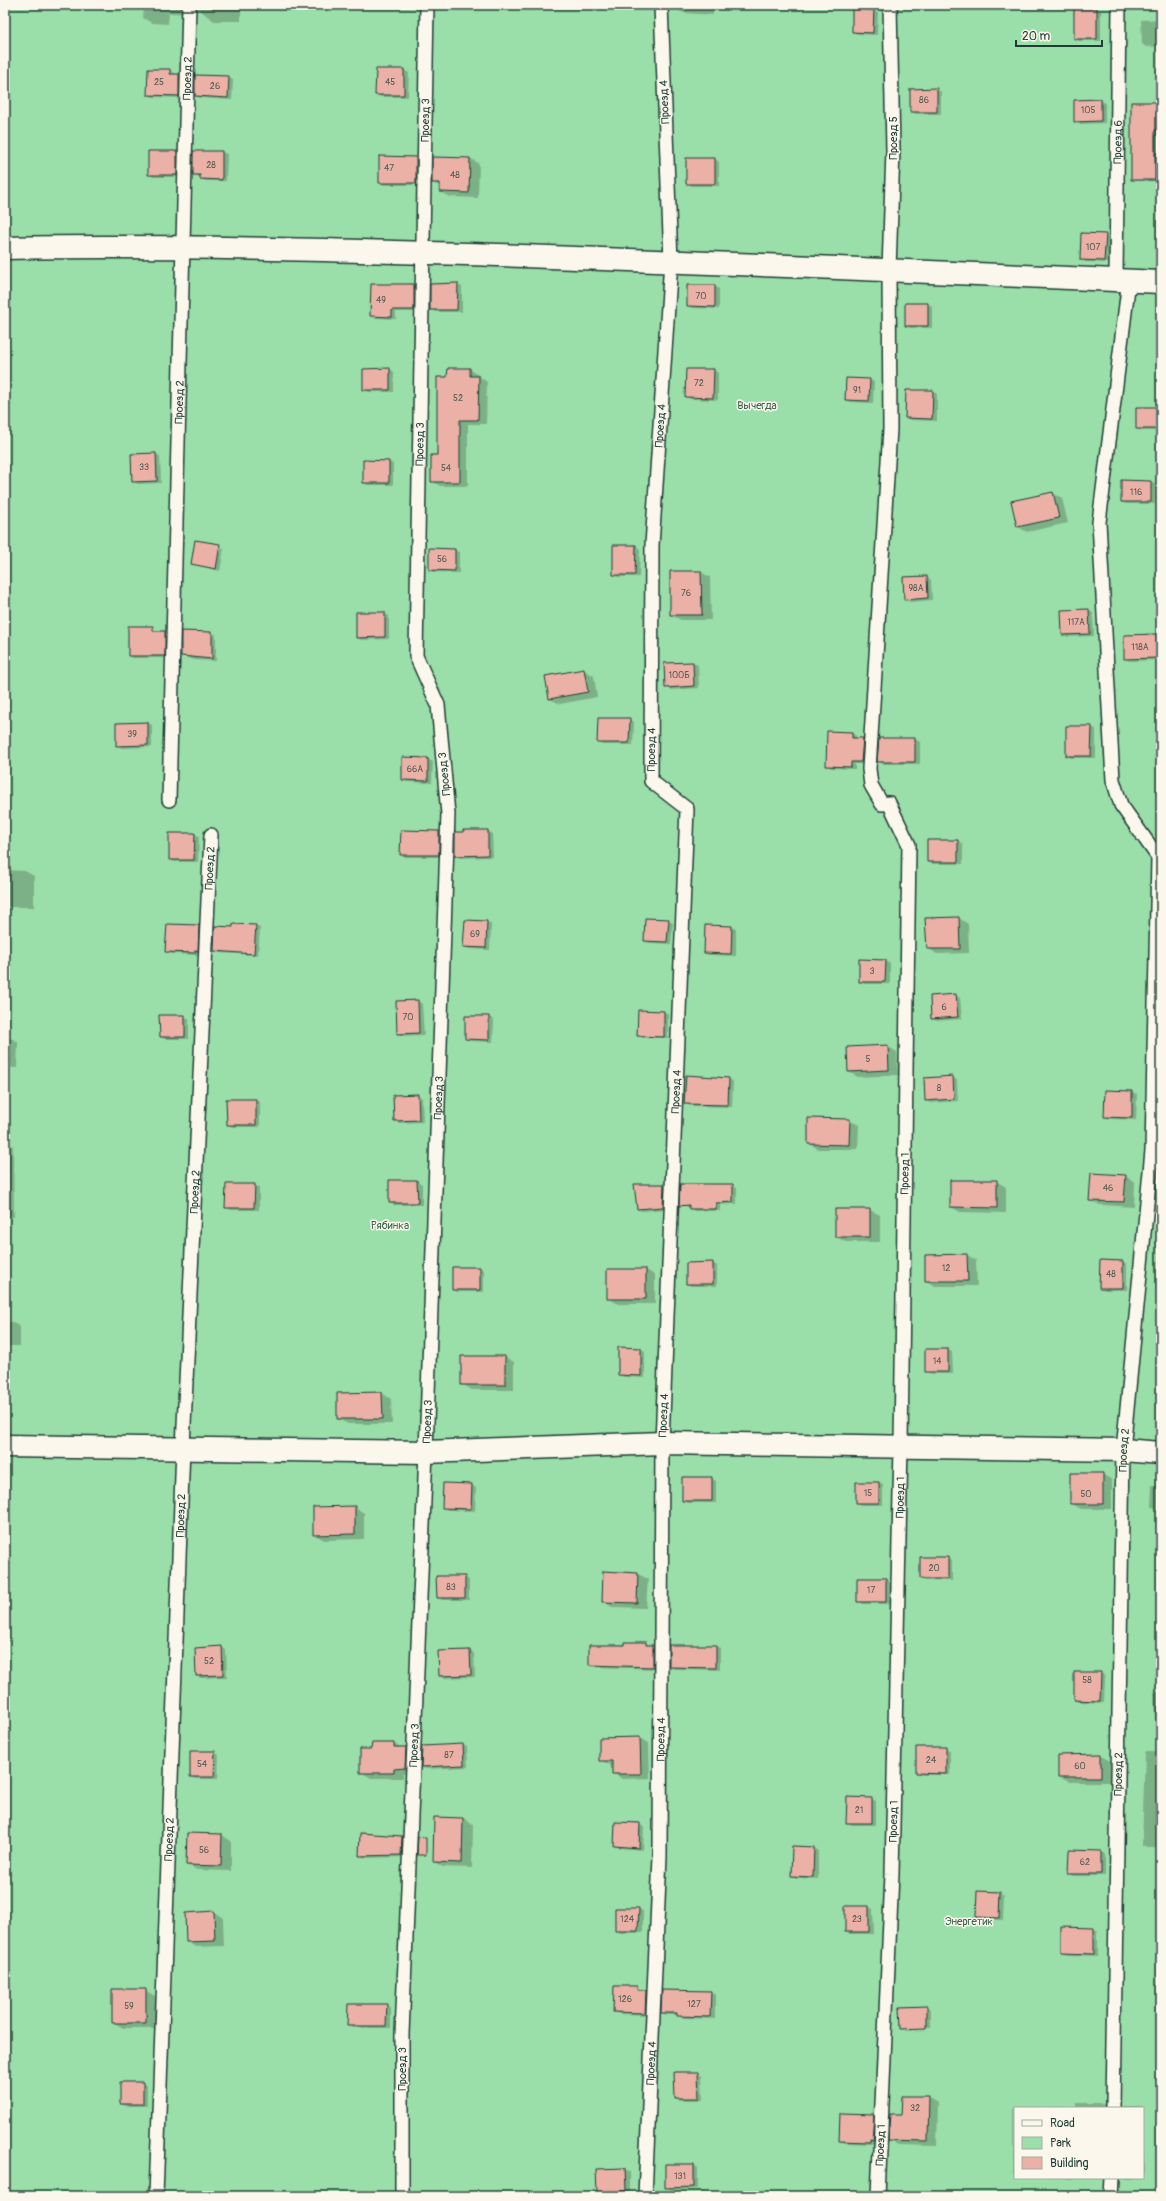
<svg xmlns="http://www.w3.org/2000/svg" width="1166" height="2201" font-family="Pangolin,sans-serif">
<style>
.green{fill:#9adea9;stroke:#5c8e6e;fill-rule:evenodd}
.shadow{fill:#0003}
.building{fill:#ebb1a7;stroke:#1f3d34}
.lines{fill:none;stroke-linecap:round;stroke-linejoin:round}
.lane-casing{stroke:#1f3d34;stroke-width:16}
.street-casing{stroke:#1f3d34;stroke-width:25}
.lane{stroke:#fbf7ec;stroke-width:13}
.street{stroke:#fbf7ec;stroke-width:22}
.labels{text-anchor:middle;stroke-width:3;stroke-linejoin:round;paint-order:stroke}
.number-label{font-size:9px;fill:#525a51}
.street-label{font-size:11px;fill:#1f3d34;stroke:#fbf7ec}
.park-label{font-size:11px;fill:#385d4b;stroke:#fbf7ec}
</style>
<rect width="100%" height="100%" fill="#f6e2d7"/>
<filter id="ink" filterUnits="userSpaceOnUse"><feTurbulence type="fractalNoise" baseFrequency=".025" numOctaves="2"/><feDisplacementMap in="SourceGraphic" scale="8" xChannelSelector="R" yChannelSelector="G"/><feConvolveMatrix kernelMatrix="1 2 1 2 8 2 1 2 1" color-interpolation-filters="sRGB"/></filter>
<g filter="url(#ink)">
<path class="green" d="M5 5H1161V2196H5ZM1015 2108H1143V2178H1015Z"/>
<path class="shadow" d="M144 5H191L189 14 169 13 168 24 152 23 143 18Z
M197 5H241V21H214L198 9Z
M376 5H409V8H380Z
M680 5H713V15L684 13 679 11Z
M1096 9 1101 11V41H1079L1075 39Z
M873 11 878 13 877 35 857 34 853 32Z
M1161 19V46L1146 47 1142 44 1141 20Z
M170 70 174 73V75L183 78V98L153 97 148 95Z
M377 70H404L409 73 408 97H381L376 94Z
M228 77 233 80 232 100 200 98 196 96Z
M936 89 941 92V114H916L911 111Z
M1101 100 1105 103V123L1080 124 1075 121Z
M1161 103 1159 181H1136L1132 179Z
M149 152H177L182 154 181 177H153L149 174Z
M194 152H222L227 154 226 181H205L194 174Z
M380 157 416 158 421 160 420 185H384L380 183Z
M470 158 479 164 478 198 450 197 441 192V187L433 183Z
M715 159 719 162V186H692L687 183Z
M1105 235 1110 238 1108 263 1086 262 1081 260Z
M457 284 462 287V312H435L431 309Z
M372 285H414L418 287V312H396V319L376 318 371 316Z
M715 286 719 289V309L692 308 688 306Z
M927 304 932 306V328H910L906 326Z
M390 369 394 372V392H369L364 390Z
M470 369 487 382 486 424H468V486H440L432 481 448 378Z
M714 370 718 373V400L690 399 686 396Z
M870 380 874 382 873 403 851 402 846 400Z
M933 391 937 394V421L911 420 906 418Z
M1161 408V431H1141L1137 428Z
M156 454 160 456 161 483 138 484 133 481Z
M389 462 393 464V485H368L364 483Z
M1151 482 1155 484V504H1126L1122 502Z
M1053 493 1062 498 1068 523 1027 532 1018 527Z
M196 541 224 548 220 571 192 564Z
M635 546 640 549 639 577H618L614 574Z
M430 549 455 550 459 552V573L434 572 430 570Z
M701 572 710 577 711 620H681L671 615Z
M927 577 931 580 932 600 910 602 905 599Z
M1089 610 1093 613 1094 636 1068 637 1063 635Z
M384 613 389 616V639L361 640 357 637Z
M152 627 157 632H165L169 634V658H133L129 656Z
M212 633 216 635V661L194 660 182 656Z
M1157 635 1161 638V660L1129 661 1125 658Z
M693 663 698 665 699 688 671 690 666 687 665 664Z
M584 670 594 676 597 697 560 704 550 699Z
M629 719 634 722 633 745H603L598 743Z
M148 723 152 725V747L122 748 117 745Z
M1091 727 1096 729V758H1071L1067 756Z
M828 732 852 733 856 736V739L867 742 866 764H855V769L831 768 827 765Z
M880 739H915L920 742V764H883L879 761Z
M403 758 428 759 433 762 432 783 407 782 403 780Z
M402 831 439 832 444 835 443 857H406L401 854Z
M488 831 492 833 493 857 460 858 456 855Z
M194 834 199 836 198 862H174L170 859Z
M928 841H958L963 844V864H932L928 861Z
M5 870 25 871 34 876V907H5Z
M959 918 968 924 969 953 937 954 928 948Z
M668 920 673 923 671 944 649 943 645 941Z
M487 922 491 924 490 950 469 949 464 946Z
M199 926 203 929 202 953 199 952V955L171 954 166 952Z
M255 926 260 928 258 955 219 953 215 951 233 928Z
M732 927 736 929V956L709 955 705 953Z
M886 961 890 964V984H864L860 981Z
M956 995 960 998 962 1019 936 1021 932 1018Z
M418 1001 422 1004 424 1035 402 1036 398 1033Z
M664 1012 668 1014V1038H642L638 1035Z
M184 1016 189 1019V1039H165L161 1037Z
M466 1017H489L494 1020 493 1042 470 1041 466 1039Z
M5 1039H13L18 1042 17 1068 5 1067Z
M887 1046 897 1052 898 1075 858 1077 849 1072Z
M952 1077 957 1080 958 1101 930 1103 926 1100Z
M728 1079 733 1081 732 1107 690 1106 685 1103Z
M1106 1091 1132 1092 1137 1094 1136 1120 1110 1119 1105 1117Z
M418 1095 422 1098 423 1122 399 1123 394 1120Z
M256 1100 260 1102V1127H232L228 1124Z
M849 1120 859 1125 858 1149H818L809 1143Z
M5 1144 13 1146 14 1217H5Z
M1125 1176 1135 1182 1134 1207 1100 1205 1090 1200Z
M390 1181H417L422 1184V1205H394L390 1203Z
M996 1181 1006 1187V1213L960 1212 951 1207Z
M254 1185 259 1187V1210H231L226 1207Z
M664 1185 668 1188V1209L642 1211 637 1209Z
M732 1185 737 1188V1204L720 1205V1211H694L690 1207 680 1205Z
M836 1210H870L880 1215V1242H846L836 1237Z
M967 1255 976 1260 977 1286H935L926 1281Z
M1101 1261 1123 1262 1127 1264V1290H1105L1100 1287Z
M713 1263 717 1266V1286H691L687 1284Z
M480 1268 484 1270V1292H458L453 1290Z
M646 1270 655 1275V1304H618L608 1298Z
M5 1322H13L20 1327V1346H5Z
M641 1349 645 1351V1378L624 1377 619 1375Z
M948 1350 952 1352 953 1374H931L926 1371Z
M505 1357 514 1362V1390H472L462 1384Z
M382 1393 391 1399 392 1424H348L338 1419Z
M1102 1474 1112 1480V1509H1081L1071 1503Z
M711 1478 716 1481V1503H688L683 1501Z
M879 1483 883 1485V1505H862L857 1503Z
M472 1485 476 1488 475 1511 447 1510 443 1507Z
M1152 1485H1161V1509L1151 1507Z
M354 1507 364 1513V1539L324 1540 314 1534Z
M948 1558 952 1561V1581H925L921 1579Z
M604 1572 638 1574 648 1579 646 1608 612 1607 603 1601Z
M465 1577 469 1580V1600H442L438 1597Z
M885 1579 890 1581V1604H862L858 1601Z
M645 1643 657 1648V1669L594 1667 590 1665V1646Z
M716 1646 720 1648V1670L674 1669 670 1666Z
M222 1647 226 1650 227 1677 201 1678 197 1675Z
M470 1651 474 1653 475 1677 444 1678 440 1676Z
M1100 1673 1105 1676 1104 1703 1079 1702 1075 1700Z
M1154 1692H1161V1722L1155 1720Z
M640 1738 649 1743 650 1778 622 1779 613 1773V1766L600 1760Z
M394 1744 415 1753 414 1773 403 1774V1778H371L361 1772 372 1750Z
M463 1745 467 1747 468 1767 426 1769 422 1767Z
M946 1748 950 1751V1775H922L917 1772Z
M214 1752 219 1755 218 1779H195L191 1777Z
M1145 1752H1161V1848H1147L1142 1846Z
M1101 1755 1110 1761V1782H1069L1059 1777Z
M848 1798 872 1799 876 1801V1825H852L847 1822Z
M435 1818H463L473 1824 472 1868 443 1867 434 1862Z
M639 1824 644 1827 643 1850 620 1848 615 1846Z
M222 1835 231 1841V1871L197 1870 187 1865Z
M402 1837 406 1840V1857L365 1858 360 1855Z
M814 1848 818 1850V1879L797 1878 792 1876Z
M1101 1852 1105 1854V1876H1074L1069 1873Z
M1000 1893 1004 1896 1003 1920 982 1919 977 1916Z
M869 1907 873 1909 874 1934H850L846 1932Z
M639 1909 643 1911V1933H620L616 1930Z
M214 1912 223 1918 224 1946 196 1947 187 1942Z
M1094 1929 1098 1931V1956L1067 1955 1062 1953Z
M636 1987 650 1993 649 2015 619 2014 614 2012Z
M145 1990 155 1996V2028H123L113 2022Z
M711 1992 715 1994V2019L682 2018 678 2015H667L662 2013Z
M386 2005 391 2008V2028H353L348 2025Z
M927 2007 931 2010V2027L905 2028V2030H931L906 2031 902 2028Z
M698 2073 702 2076 703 2100H680L676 2098Z
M142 2083 147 2086V2106H126L121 2104Z
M929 2097 938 2103 937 2146 899 2145 889 2139 902 2115Z
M1075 2102H1101L1106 2105V2108H1075Z
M873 2115 878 2117 877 2142 873 2141V2144L845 2143 840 2141Z
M694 2165 698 2168V2189L671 2190 666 2187Z
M625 2169 630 2172V2193L602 2194 598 2191 597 2170Z"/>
<path class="building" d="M1074 8H1097V39H1074Z
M852 9 874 10 873 33 852 32Z
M148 69H170V74H179V96L147 95Z
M376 69H404V95H375Z
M195 75 229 76 228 98 195 96Z
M937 88V112H910V89Z
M1101 99V121L1074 122V100Z
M1131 102H1161V129L1155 130V180H1131Z
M148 151H177V175H148Z
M193 151H222V180L200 179V175H193Z
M379 156 416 157V183H379Z
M432 157 470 158 469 193 440 192V183H432Z
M686 158H715V184H686Z
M1081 233 1106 234 1104 261 1080 260Z
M458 283 457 310H430V284Z
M371 284H414V310H392V317L370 316Z
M687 285H715V307L687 306Z
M905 303H928V326H905Z
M390 368V390H363V369Z
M448 368H470V376H479L478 420H460V482H431V455H437V377H447Z
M686 369H714L713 398 685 397Z
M846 378 870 379 869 401 845 400Z
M906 390H933L932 419 905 418Z
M1136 407H1161V429H1136Z
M156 453 157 481 132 482 131 454Z
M363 460 389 461V483H363Z
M1121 480 1151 481V502H1121Z
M1053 492 1059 518 1017 527 1011 501Z
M195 540 220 544 216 569 191 564Z
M613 545H636L635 575H613Z
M429 548 455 549V571L429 570Z
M670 571H701L702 615H670Z
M927 576 928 598 904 600 903 577Z
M1089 609 1090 634 1062 635 1061 610Z
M356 612H385V637L356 638Z
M128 626H153V631H165V656H128Z
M181 631 212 632V659L181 656Z
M1157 634V658L1124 659V635Z
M693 662 694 686 665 688 664 663Z
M584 669 588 692 549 699 545 676Z
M598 718H630L629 743H597Z
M148 722V745L116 746V723Z
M1066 726H1092L1091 756H1066Z
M827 731 852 732V738H863L861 762H851V767L826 766Z
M879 738H915V762H877Z
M402 757 428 758V781L402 780Z
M401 830 439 831V855H400Z
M463 830H488V855L455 856V832H463Z
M169 833H195L194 860H169Z
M927 840H958V862H927Z
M959 917 960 949H927L925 918Z
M645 918 669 919 667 942 644 941Z
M465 920 487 921 486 948 463 947Z
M167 924 199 925 198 951 195 950V953L165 952Z
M233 924 256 925 254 954 214 951 215 926 233 927Z
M705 925 732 926 731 954 704 953Z
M859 959 886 960 885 982H859Z
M956 994 958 1017 931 1019 930 996Z
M418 1000 419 1033 397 1034 396 1001Z
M638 1010 664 1011V1037L637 1036Z
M159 1015H185V1037H160Z
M465 1016H489V1040L465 1039Z
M888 1045 889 1070 848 1072 847 1047Z
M686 1075 729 1078 728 1105 684 1104Z
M953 1076 954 1099 925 1101 924 1078Z
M1105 1090 1132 1091V1118L1104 1117Z
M418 1094 419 1120 394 1121 393 1095Z
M226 1099H256V1125H227Z
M808 1118 850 1119 849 1145 808 1144Z
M1091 1173 1126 1175 1124 1202 1089 1201Z
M389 1180H417L418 1203H389Z
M950 1180H997V1208L950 1207Z
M226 1184H255L254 1208H225Z
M634 1184H664L663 1207 637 1209Z
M680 1184H733V1202L716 1203V1209H689V1205L679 1206Z
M835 1209H870V1237H835Z
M967 1254 968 1281H925V1255Z
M1100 1260 1123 1261V1288H1099Z
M713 1262V1284H686V1263Z
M452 1267H480V1290H452Z
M607 1269H646V1299H607Z
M618 1347 641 1348V1376L618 1375Z
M925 1349H948V1372H925Z
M461 1356H505V1385H461Z
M382 1392 383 1419H337V1393Z
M1070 1473H1103V1504H1070Z
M682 1477H712V1501H682Z
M856 1482H879V1503H856Z
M443 1483 472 1484 471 1509 442 1508Z
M355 1506V1534L313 1535V1507Z
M920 1557H948V1579H920Z
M603 1571 638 1573 637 1603 602 1602Z
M436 1576H465V1598H437Z
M857 1578H886V1602H857Z
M624 1642H646V1645H653V1667L589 1665V1645H624Z
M669 1645H716V1668L669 1667Z
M222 1646 223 1675 196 1676 195 1648Z
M470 1650 471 1675 439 1676 438 1651Z
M1074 1672H1101L1100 1701 1074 1700Z
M640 1737 641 1774H612V1761H599V1738Z
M372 1743H394V1747H406L405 1768 394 1769V1773H360V1749H371Z
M463 1744 464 1765 421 1767 422 1746Z
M916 1747H946V1774L916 1773Z
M190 1751H215L214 1777H190Z
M1101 1754V1777H1058V1755Z
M847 1797 872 1798V1823H846Z
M434 1817 463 1818 462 1863 433 1862Z
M615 1822 640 1823 639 1848 614 1846Z
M187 1833 222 1834 221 1866 186 1865Z
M360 1833 402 1836 401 1855 359 1856Z
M418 1837 426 1838V1855H417Z
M792 1846 814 1847 813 1877 791 1876Z
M1069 1850 1101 1851V1874H1068Z
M977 1891 1000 1892 999 1918 976 1917Z
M845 1906H869V1932H845Z
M615 1908H639L638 1931H615Z
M214 1911 215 1941 186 1942 185 1913Z
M1061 1927 1094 1928V1954L1061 1953Z
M614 1986H637V1990H646L645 2013 613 2012Z
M112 1989H146V2023H112Z
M662 1990 711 1991 710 2017 677 2016V2013H661Z
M348 2004H387L386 2026H347Z
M927 2006V2028L901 2029 900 2007Z
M674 2072H698L699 2098H675Z
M120 2082H143V2104H120Z
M902 2096H929L928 2141 888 2140 890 2114H901Z
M840 2113 874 2114 872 2140 869 2139V2142L839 2141Z
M665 2164H694V2187L665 2188Z
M625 2168 626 2191 597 2192 596 2169Z"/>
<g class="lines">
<defs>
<g id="lane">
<path id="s1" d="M1116 278 1119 5"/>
<path id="s2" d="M169 800 189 5"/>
<path id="s3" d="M1113 2108 1123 1450 1152 1151 1158 857 1121 805 1113 780 1099 522 1129 280"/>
<path id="s4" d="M156 2196 183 1447 211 835"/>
<path id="s5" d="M402 2196V2034L426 1452 448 814 438 705 416 656 427 5"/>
<path id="s6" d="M645 2196 660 1856 662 1443 687 809 651 781 652 545 671 261 661 5"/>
<path id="s7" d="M878 2196 892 1874 901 1445 909 845 889 803 882 804 871 785 869 769 890 429 889 270 893 150 890 5"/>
<path d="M1111 2196 1112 2178"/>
</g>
<path id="street" d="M5 248C170 245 334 250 499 255 720 262 940 273 1161 282
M5 1446 426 1452 662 1443 1123 1450 1161 1453"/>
</defs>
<use href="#lane" class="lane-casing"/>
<use href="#street" class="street-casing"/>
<use href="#lane" class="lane"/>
<use href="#street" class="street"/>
</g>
</g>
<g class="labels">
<g class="number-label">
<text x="159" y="85">25</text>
<text x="390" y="85">45</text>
<text x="215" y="89">26</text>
<text x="924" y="103">86</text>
<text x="1088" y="113">105</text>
<text x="211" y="168">28</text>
<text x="389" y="171">47</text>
<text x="455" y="178">48</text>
<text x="1093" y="250">107</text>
<text x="701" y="299">70</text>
<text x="381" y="303">49</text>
<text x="699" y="386">72</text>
<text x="857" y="393">91</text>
<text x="458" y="401">52</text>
<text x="144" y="470">33</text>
<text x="446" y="471">54</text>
<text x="1136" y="495">116</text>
<text x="442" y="562">56</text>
<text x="916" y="591">98А</text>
<text x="686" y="596">76</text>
<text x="1076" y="625">117А</text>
<text x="1140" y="650">118А</text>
<text x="679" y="678">100Б</text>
<text x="132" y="737">39</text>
<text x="415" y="772">66А</text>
<text x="475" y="937">69</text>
<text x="872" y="974">3</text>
<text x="944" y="1010">6</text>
<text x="408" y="1020">70</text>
<text x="868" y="1062">5</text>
<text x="939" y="1091">8</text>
<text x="1108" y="1191">46</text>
<text x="946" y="1271">12</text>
<text x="1111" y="1277">48</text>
<text x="937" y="1364">14</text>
<text x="868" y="1496">15</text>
<text x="1086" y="1497">50</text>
<text x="934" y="1571">20</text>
<text x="451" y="1590">83</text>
<text x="871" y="1593">17</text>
<text x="209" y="1664">52</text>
<text x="1087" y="1683">58</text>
<text x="449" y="1758">87</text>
<text x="931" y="1763">24</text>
<text x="202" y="1767">54</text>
<text x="1080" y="1769">60</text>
<text x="859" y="1813">21</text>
<text x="204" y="1853">56</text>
<text x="1085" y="1865">62</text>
<text x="627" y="1922">124</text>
<text x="857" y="1922">23</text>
<text x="625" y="2002">126</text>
<text x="694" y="2007">127</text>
<text x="129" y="2009">59</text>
<text x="915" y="2111">32</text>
<text x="680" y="2179">131</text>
</g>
<g class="street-label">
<text dy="4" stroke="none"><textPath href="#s2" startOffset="722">Проезд 2</textPath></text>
<text transform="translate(664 102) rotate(-93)" y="4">Проезд 4</text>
<text dy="4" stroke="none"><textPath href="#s5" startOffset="2082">Проезд 3</textPath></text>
<text transform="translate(893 138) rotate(-90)" y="4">Проезд 5</text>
<text dy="4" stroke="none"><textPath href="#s1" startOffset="136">Проезд 6</textPath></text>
<text dy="4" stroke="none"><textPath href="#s2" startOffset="398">Проезд 2</textPath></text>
<text dy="4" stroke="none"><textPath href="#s6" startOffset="1789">Проезд 4</textPath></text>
<text dy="4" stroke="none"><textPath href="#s5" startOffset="1758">Проезд 3</textPath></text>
<text dy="4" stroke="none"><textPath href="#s6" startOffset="1465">Проезд 4</textPath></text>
<text transform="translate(444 774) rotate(-96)" y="4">Проезд 3</text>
<text dy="4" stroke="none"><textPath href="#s4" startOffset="1329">Проезд 2</textPath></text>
<text dy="4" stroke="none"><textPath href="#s6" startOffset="1105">Проезд 4</textPath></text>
<text dy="4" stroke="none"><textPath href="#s5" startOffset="1099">Проезд 3</textPath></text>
<text dy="4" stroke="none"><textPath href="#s7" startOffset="1023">Проезд 1</textPath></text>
<text dy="4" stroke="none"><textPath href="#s4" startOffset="1005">Проезд 2</textPath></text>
<text dy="4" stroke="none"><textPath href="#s6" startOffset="781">Проезд 4</textPath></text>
<text dy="4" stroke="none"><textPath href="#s5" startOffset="775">Проезд 3</textPath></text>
<text dy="4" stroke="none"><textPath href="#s3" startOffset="658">Проезд 2</textPath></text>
<text dy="4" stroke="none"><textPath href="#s7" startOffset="699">Проезд 1</textPath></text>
<text dy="4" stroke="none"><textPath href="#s4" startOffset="681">Проезд 2</textPath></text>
<text dy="4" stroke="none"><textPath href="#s6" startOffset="457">Проезд 4</textPath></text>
<text dy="4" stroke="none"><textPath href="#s5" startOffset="451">Проезд 3</textPath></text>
<text dy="4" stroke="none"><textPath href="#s3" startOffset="334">Проезд 2</textPath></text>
<text dy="4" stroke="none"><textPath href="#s7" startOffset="375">Проезд 1</textPath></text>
<text dy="4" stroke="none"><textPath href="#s4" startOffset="357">Проезд 2</textPath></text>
<text dy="4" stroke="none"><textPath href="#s6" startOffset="133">Проезд 4</textPath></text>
<text transform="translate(402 2069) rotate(-90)" y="4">Проезд 3</text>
<text dy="4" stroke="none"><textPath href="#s7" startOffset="51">Проезд 1</textPath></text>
</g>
<g class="park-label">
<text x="757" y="409">Вычегда</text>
<text x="390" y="1229">Рябинка</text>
<text x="969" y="1925">Энергетик</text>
</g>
</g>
<rect width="1166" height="2201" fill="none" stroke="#fbf7ec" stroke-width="20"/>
<rect x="10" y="10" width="1146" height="2181" fill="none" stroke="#1f3d34" stroke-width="1.5" filter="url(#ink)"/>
<rect x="1014" y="2107" width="130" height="72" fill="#fbf7ec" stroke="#a3ada2"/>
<rect x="1022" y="2120" width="20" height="6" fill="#fbf7ec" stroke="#a3ada2"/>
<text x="1050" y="2127" font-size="12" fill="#1f3d34">Road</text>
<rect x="1022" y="2137" width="20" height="12" fill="#9adea9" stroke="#a3ada2"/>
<text x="1050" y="2147" font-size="12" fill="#1f3d34">Park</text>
<rect x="1022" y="2157" width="20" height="12" fill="#ebb1a7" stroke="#a3ada2"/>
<text x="1050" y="2167" font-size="12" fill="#1f3d34">Building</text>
<path d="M1016 40v6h86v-6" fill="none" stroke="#1f3d34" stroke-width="2"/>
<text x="1022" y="40" font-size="12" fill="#1f3d34" stroke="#fbf7ec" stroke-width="3" paint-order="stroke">20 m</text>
</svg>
